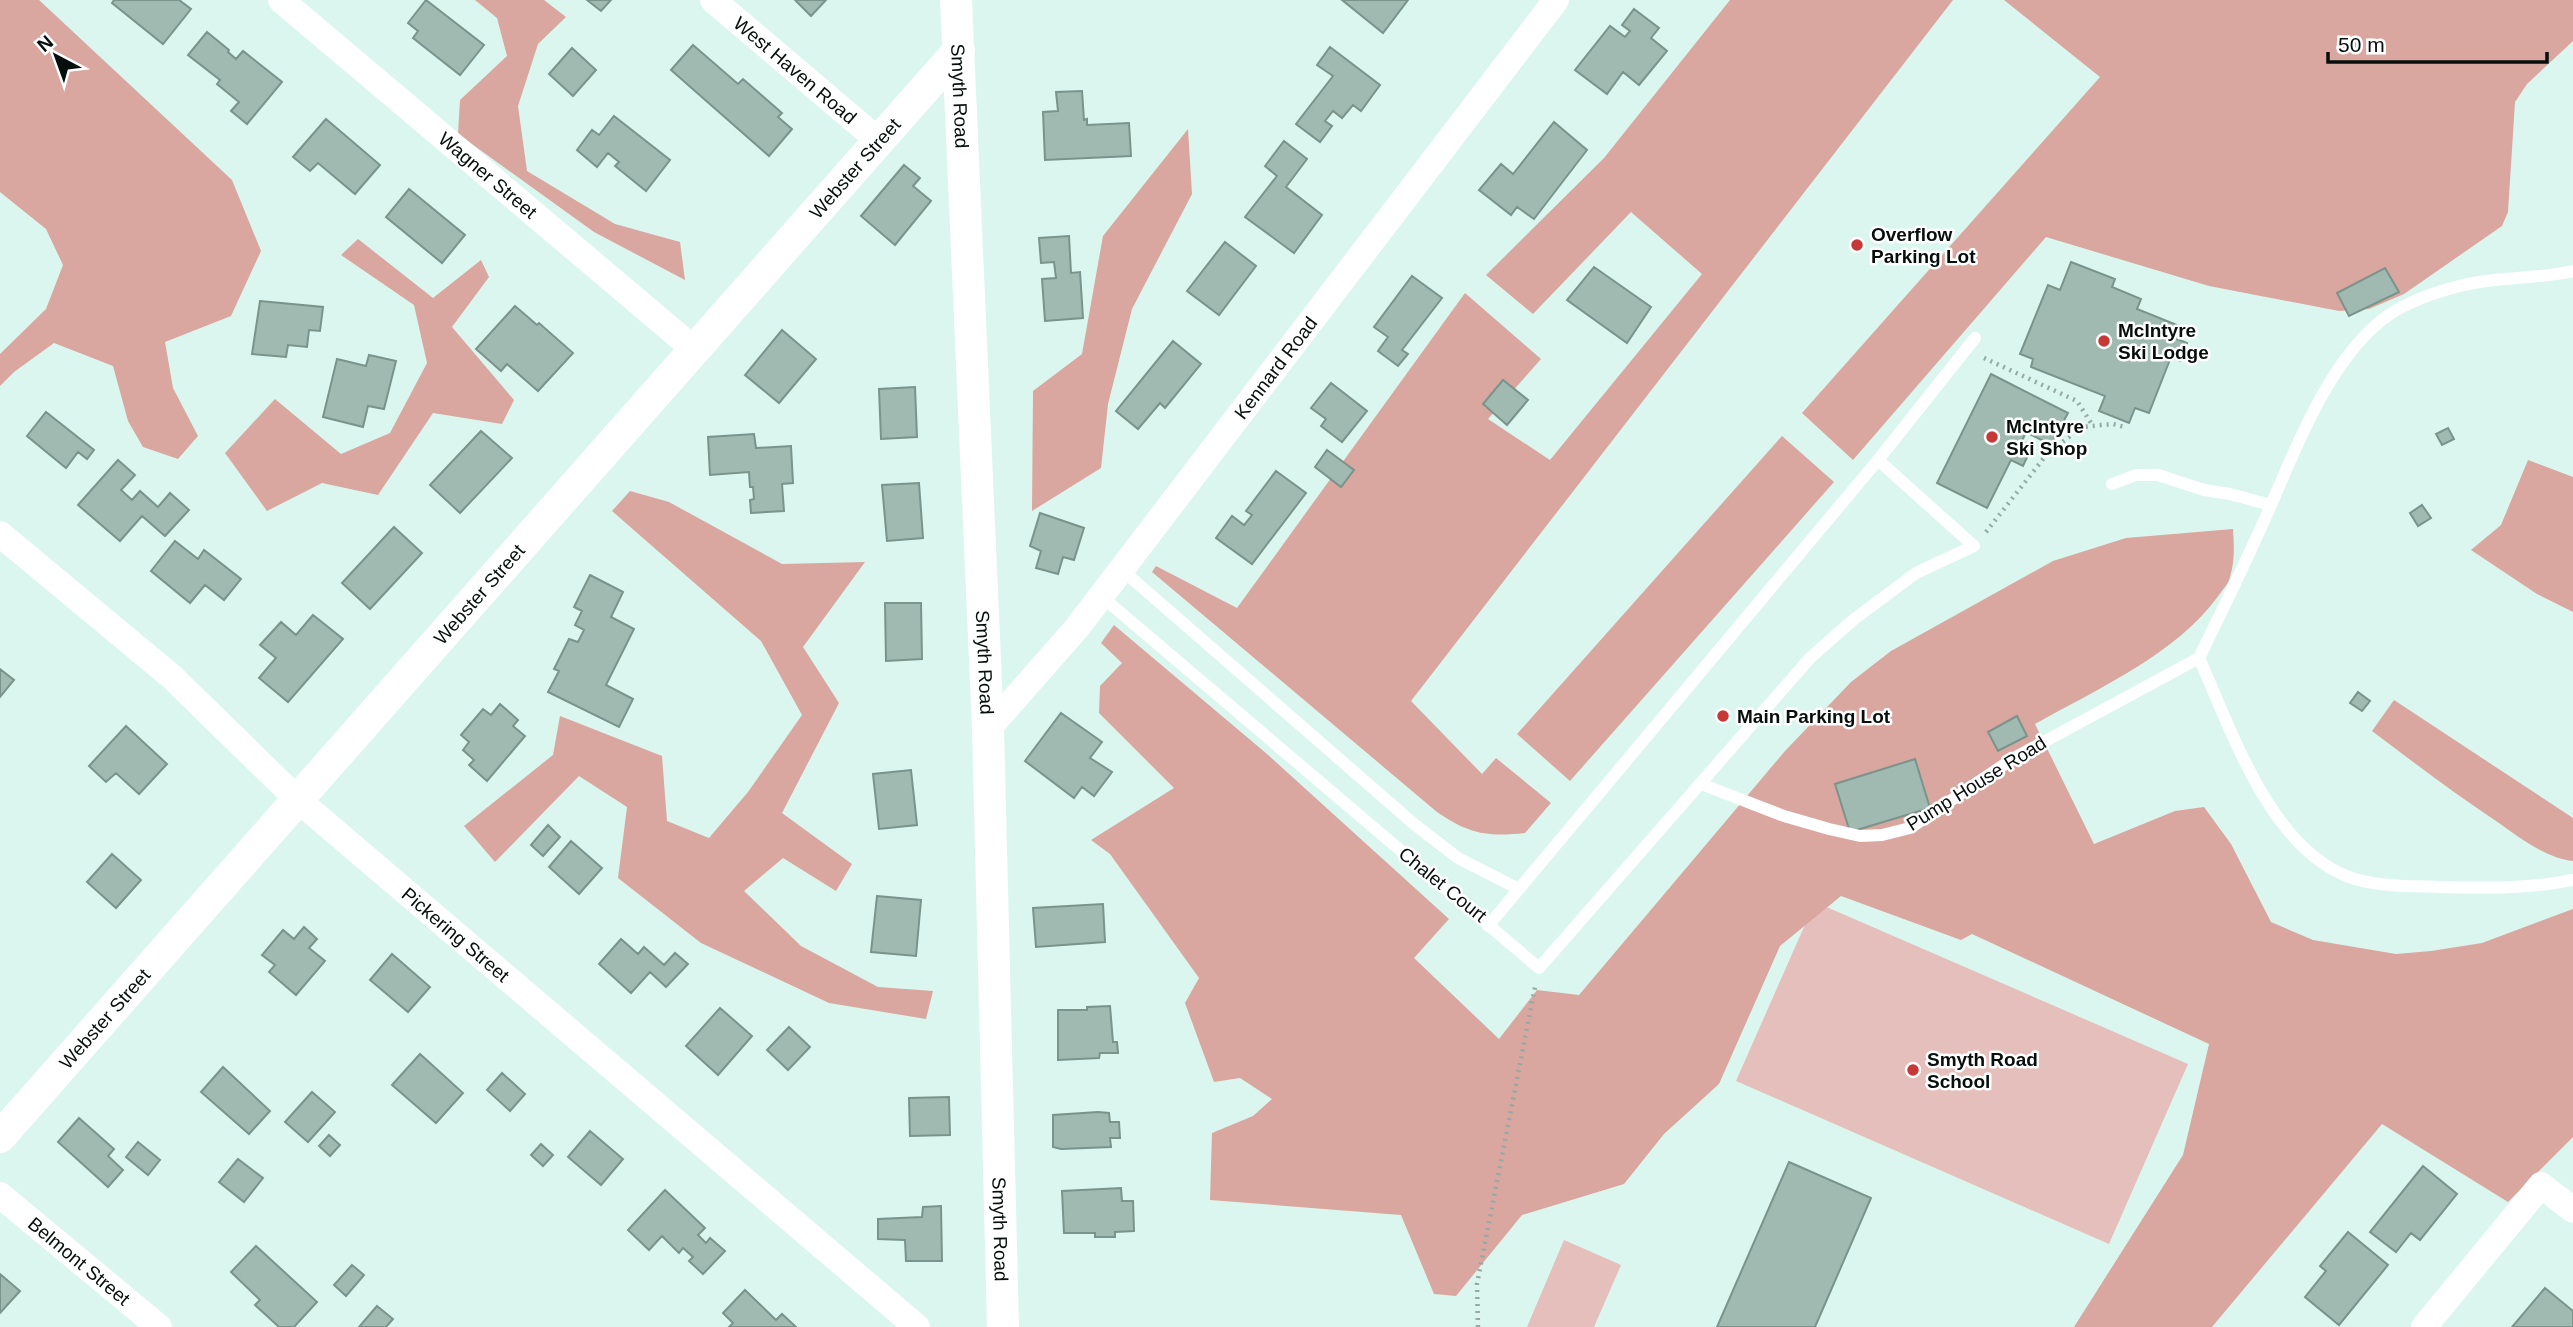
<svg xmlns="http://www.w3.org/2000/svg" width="2573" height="1327" font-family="Arial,sans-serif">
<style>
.green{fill:#e5bfbb}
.forest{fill:#d9a6a0}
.building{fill:#a0bab2;stroke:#7a938b;stroke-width:2}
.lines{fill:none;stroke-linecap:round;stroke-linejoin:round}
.path{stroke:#94a9a3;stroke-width:4.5;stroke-dasharray:2 5;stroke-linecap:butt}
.service{stroke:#fff;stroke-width:12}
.minor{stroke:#fff;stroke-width:26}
.tertiary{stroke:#fff;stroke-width:32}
.poi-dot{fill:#c73938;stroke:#fff;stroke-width:2.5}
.labels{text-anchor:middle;stroke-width:5;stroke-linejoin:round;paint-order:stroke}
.street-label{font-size:19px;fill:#060f0c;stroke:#fff}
.poi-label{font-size:19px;font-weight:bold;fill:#060f0c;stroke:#fff;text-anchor:start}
</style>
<rect width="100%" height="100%" fill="#dbf6ee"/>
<path class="green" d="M1815 902 2188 1064 2109 1244 1736 1081Z
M1564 1240 1621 1265 1594 1327H1527Z"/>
<path class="forest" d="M0 0H39L232 180 261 251 231 316 165 342 173 388 198 436 178 459 143 447 128 421 113 366 54 343 14 372 0 386V354L46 309 63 265 46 229 0 192Z
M475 0H544L566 17 538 44 518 106 527 171 615 224 680 242 685 280 594 232 458 134 460 100 507 56 497 18Z
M1730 0H1953L1411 701 1482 774 1496 758 1551 803 1525 833C1487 837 1469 834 1437 812L1152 572 1156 566 1237 608 1465 293 1541 359 1488 419 1550 460 1702 274 1631 212 1533 314 1486 275 1604 158Z
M2004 0H2573V41L2527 84 2515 102 2508 212 2502 226 2404 294 2369 309 2339 311 2209 286 2046 237 1853 460 1802 413 2100 77Z
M1188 129 1192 194 1132 309 1108 404 1101 468 1032 511 1033 391 1082 354 1103 236Z
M358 239 433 298 481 260 489 277 452 327 514 400 502 424 433 413 378 495 322 483 267 511 225 453 275 399 341 454 390 433 427 363 414 305 341 255Z
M1782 436 1834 482 1570 781 1517 734Z
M2528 460 2573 477V612L2537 594 2471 550 2501 525Z
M630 491 669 502 782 564 865 562 803 647 839 703 782 813 852 864 836 891 783 858 744 891 801 946 878 987 933 991 926 1019 829 1003 701 943 618 878 627 807 579 776 495 862 464 826 553 755 560 716 662 756 667 821 709 838 748 792 802 715 761 641 612 511Z
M2233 529C2234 545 2235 561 2230 577 2229 583 2223 589 2219 595 2177 654 2097 689 2035 724L2094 844 2175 811 2204 807 2231 844 2271 922 2313 940 2396 954 2431 951 2482 943 2573 909V1137L2508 1202 2382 1124 2212 1327H2074L2183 1155 2209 1044 1972 934 1961 940 1841 896 1780 946 1719 1084 1664 1134 1624 1184 1522 1215 1456 1296 1434 1294 1401 1215 1210 1200 1212 1133 1253 1116 1272 1099 1240 1078 1214 1082 1185 1003 1199 978 1110 854 1091 840 1174 788 1099 713 1100 686 1122 663 1101 643 1114 625 1267 754 1449 919 1414 958 1499 1039 1537 990 1579 995 1785 751 1851 682 1891 651 2053 561 2126 538Z
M2394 700 2573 818V861C2545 858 2519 837 2496 821 2454 793 2413 762 2372 731Z"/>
<path class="building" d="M114 0H179L191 9 163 44 112 3Z
M426 0 484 45 460 75 413 38 418 31 408 23Z
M587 0H611L601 11Z
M795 0H826L811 16Z
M1342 0H1408L1383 33Z
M1634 9 1659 28 1651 38 1667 51 1639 85 1623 72 1607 94 1575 70 1610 26 1625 37 1630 31 1622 25Z
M207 32 229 50 228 52 236 59 243 51 282 82 247 124 231 111 239 102 217 84 220 80 188 55Z
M693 45 738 84 743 79 782 113 778 117 792 129 769 156 671 70Z
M1330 47 1380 85 1361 111 1353 105 1342 118 1333 111 1325 121 1332 126 1320 142 1296 124 1333 76 1317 65Z
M572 48 596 70 573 96 549 74Z
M1082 91 1084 120 1087 119V125L1129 123 1131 156 1045 160 1043 112 1058 111 1056 92Z
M614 116 670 160 646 191 615 166 619 162 608 153 597 167 577 150 592 130 599 135Z
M326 119 380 165 355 194 318 163 310 171 293 157Z
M1554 122 1587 150 1534 219 1517 207 1511 215 1479 190 1501 164 1513 174Z
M1284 141 1307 159 1286 187 1322 215 1294 253 1245 217 1277 176 1265 166Z
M904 165 920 178 913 186 931 201 895 245 861 216Z
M409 189 465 235 442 263 386 217Z
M1069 236 1071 273 1080 272 1083 318 1045 321 1042 279 1056 278 1054 262 1041 263 1039 238Z
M1225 242 1256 266 1219 315 1187 291Z
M2071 262 2115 279 2112 287 2141 299 2137 309 2182 327 2177 339 2187 343 2180 361 2171 357 2149 413 2135 408 2129 423 2099 411 2105 396 2031 367 2033 359 2020 354 2048 285 2060 290Z
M1594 267 1651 307 1627 343 1567 300Z
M2385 268 2399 292 2349 316 2337 293Z
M1412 276 1442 298 1402 350 1408 354 1398 366 1378 351 1388 337 1374 327Z
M260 301 323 307 320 331 309 330 307 347 288 345 286 357 252 354Z
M515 306 537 325 539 323 573 353 538 391 507 364 501 371 476 349Z
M782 330 816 359 779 403 745 375Z
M1173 341 1201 364 1165 408 1160 403 1138 429 1116 411Z
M369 355 396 361 384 409 368 406 363 427 323 417 337 359 366 366Z
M1991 374 2068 413 2051 445 2026 432 2022 441 2032 447 2023 466 2011 460 1987 508 1937 483Z
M1503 380 1528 400 1507 425 1483 404Z
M1331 383 1367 411 1342 442 1321 426 1326 419 1311 408Z
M915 387 917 437 881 439 879 389Z
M46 412 94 450 87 459 78 452 66 468 27 436Z
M2448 428 2454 439 2442 445 2436 434Z
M481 431 512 458 460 513 430 485Z
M754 434 756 448 791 446 793 483 782 484 784 511 751 513 750 500 754 499 753 487H750L749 472 710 475 708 437Z
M1327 450 1354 470 1341 487 1315 467Z
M118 460 135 475 121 490 132 500 140 491 158 507 170 493 189 510 165 536 142 516 120 541 78 505Z
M1276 471 1306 493 1252 564 1216 538 1232 516 1244 525 1252 515 1246 511Z
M919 483 923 538 887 541 882 485Z
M2422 505 2431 518 2418 526 2410 513Z
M1040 513 1084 528 1074 560 1063 557 1058 574 1036 568 1041 551 1030 546Z
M394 527 422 553 370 609 342 583Z
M175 541 198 559 204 550 241 579 224 600 205 585 190 603 151 571Z
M590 575 623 592 611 617 634 629 606 685 633 699 619 727 548 692 559 671 554 669 569 639 578 642 584 630 575 625 582 611 574 607Z
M885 603H921L922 659 886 661Z
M313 615 343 639 288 702 259 678 276 658 260 645 281 622 296 635Z
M0 669 14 680 0 697Z
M2358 692 2370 701 2362 711 2350 703Z
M500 704 518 720 513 726 525 736 487 781 469 765 474 760 463 750 469 742 461 735 483 709 491 715Z
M1061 713 1102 742 1090 758 1112 772 1094 796 1082 787 1074 798 1025 761Z
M2017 716 2027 736 1998 751 1988 732Z
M126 726 167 764 139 794 116 773 106 782 89 766Z
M1915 759 1930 808 1850 832 1835 784Z
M911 770 917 825 879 829 873 774Z
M548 825 560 837 543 856 531 845Z
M571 841 602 868 579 894 549 867Z
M112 854 141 880 116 908 87 882Z
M877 896 921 900 916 956 871 952Z
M1103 904 1105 942 1036 947 1033 908Z
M304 927 317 939 309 948 325 961 296 995 269 972 275 965 262 955 283 930 294 939Z
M621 939 638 954 644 947 664 965 675 953 688 964 666 987 650 972 631 993 599 964Z
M392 954 430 987 408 1012 370 980Z
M1110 1006 1113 1042H1117L1118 1053H1100L1099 1058 1058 1060V1010H1087V1007Z
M720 1008 752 1036 718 1075 686 1046Z
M789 1027 810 1047 788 1070 767 1050Z
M420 1054 463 1093 436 1123 392 1085Z
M223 1067 270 1111 249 1134 201 1092Z
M502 1073 525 1094 510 1111 487 1090Z
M312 1092 335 1112 308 1142 285 1122Z
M949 1097 950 1135 910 1136 909 1098Z
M1098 1112 1109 1113 1110 1122H1119L1120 1138H1110L1111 1147 1061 1149 1053 1147V1115Z
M79 1118 114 1149 108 1156 123 1170 108 1187 58 1142Z
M590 1131 623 1159 601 1185 568 1157Z
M329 1135 340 1145 330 1156 319 1146Z
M138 1142 160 1160 148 1175 126 1157Z
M541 1144 553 1155 543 1166 531 1155Z
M238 1159 263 1178 244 1202 219 1182Z
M1789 1162 1871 1198 1815 1327H1717Z
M2423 1166 2457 1194 2420 1240 2411 1233 2396 1252 2370 1232Z
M1121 1188 1122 1201H1133L1134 1231 1115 1232V1237H1095V1233H1064L1062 1191Z
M665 1190 705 1228 698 1235 706 1243 710 1238 725 1251 703 1274 689 1261 693 1257 683 1248 679 1253 662 1236 649 1250 628 1230Z
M941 1206 942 1261H906L905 1240 878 1239V1219L922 1217 923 1207Z
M2348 1232 2388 1265 2339 1325 2305 1297 2326 1271 2320 1266Z
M256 1246 317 1302 294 1327H279L255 1305 260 1300 231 1272Z
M352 1265 364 1275 346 1296 334 1285Z
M0 1274 20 1291 0 1313Z
M2545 1288 2573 1311V1327H2512Z
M745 1290 776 1320 782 1314 796 1327H729L733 1323 723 1313Z
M377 1306 393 1319 386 1327H359Z"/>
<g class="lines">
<path class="path" d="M1984 358 2077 401 2093 426
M1986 532 2047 454 2082 427 2113 424 2125 427
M1478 1327 1477 1284 1535 987"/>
<path class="service" d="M2573 271C2546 277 2521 277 2494 280 2464 283 2429 293 2402 307 2332 343 2294 455 2263 523 2243 568 2221 613 2199 658 2232 731 2271 853 2355 879 2383 887 2411 886 2440 887 2484 888 2529 889 2573 880
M2112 484 2136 475H2158L2204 490 2230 494 2271 505
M1121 569 1414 824 1458 858 1517 888
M1101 596 1539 968 1810 658 1853 620 1916 573 1974 546 1878 460
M1701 784 1784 816 1829 829 1860 836 1882 835 1910 828 2014 758 2199 658
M1488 926 1878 460 1975 338"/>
<g class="minor">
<path id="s1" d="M281 0 695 350"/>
<path id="s2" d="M713 0 879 141"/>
<path id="s3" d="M0 534 172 677 298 800 917 1327"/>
<path id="s4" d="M988 729 1076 629 1556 0"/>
<path id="s5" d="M0 1195 159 1327"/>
<path d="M2424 1327 2541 1185 2573 1210"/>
</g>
<g class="tertiary">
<path id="s6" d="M956 0 988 729 1003 1327"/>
<path id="s7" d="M0 1137 959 50"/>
</g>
</g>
<g class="poi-dot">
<circle cx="1857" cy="245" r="7"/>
<circle cx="2104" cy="341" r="7"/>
<circle cx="1992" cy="437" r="7"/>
<circle cx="1723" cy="716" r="7"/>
<circle cx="1913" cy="1070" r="7"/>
</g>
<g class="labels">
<g class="street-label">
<text dy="7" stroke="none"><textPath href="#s2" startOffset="108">West Haven Road</textPath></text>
<text dy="7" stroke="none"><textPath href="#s6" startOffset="96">Smyth Road</textPath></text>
<text dy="7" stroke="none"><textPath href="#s7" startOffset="1292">Webster Street</textPath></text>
<text dy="7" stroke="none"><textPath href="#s1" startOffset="271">Wagner Street</textPath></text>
<text dy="7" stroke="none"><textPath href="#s4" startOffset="462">Kennard Road</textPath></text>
<text dy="7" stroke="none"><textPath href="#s7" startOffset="724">Webster Street</textPath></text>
<text dy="7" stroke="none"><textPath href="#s6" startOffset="663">Smyth Road</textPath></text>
<text transform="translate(1976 783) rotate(-32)" y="7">Pump House Road</text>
<text transform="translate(1443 884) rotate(39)" y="7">Chalet Court</text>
<text dy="7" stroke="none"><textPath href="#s3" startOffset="607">Pickering Street</textPath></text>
<text dy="7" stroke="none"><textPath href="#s7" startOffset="158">Webster Street</textPath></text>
<text dy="7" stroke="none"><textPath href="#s6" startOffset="1230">Smyth Road</textPath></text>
<text dy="7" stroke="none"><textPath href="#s5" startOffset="103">Belmont Street</textPath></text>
</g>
<g class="poi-label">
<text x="1871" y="241">Overflow<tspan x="1871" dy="22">Parking Lot</tspan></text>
<text x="2118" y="337">McIntyre<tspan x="2118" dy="22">Ski Lodge</tspan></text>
<text x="2006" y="433">McIntyre<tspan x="2006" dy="22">Ski Shop</tspan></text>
<text x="1737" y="723">Main Parking Lot</text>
<text x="1927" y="1066">Smyth Road<tspan x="1927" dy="22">School</tspan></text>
</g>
</g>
<g transform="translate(56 56) rotate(319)" stroke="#ffffff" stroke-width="5" paint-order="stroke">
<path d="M0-5L12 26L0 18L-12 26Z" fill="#060f0c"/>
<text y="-10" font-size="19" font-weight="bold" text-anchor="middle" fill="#060f0c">N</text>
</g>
<path d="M2328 52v10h219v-10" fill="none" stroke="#060f0c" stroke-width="3.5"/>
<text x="2338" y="52" font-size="21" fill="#060f0c" stroke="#ffffff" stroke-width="5" paint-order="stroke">50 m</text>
</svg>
